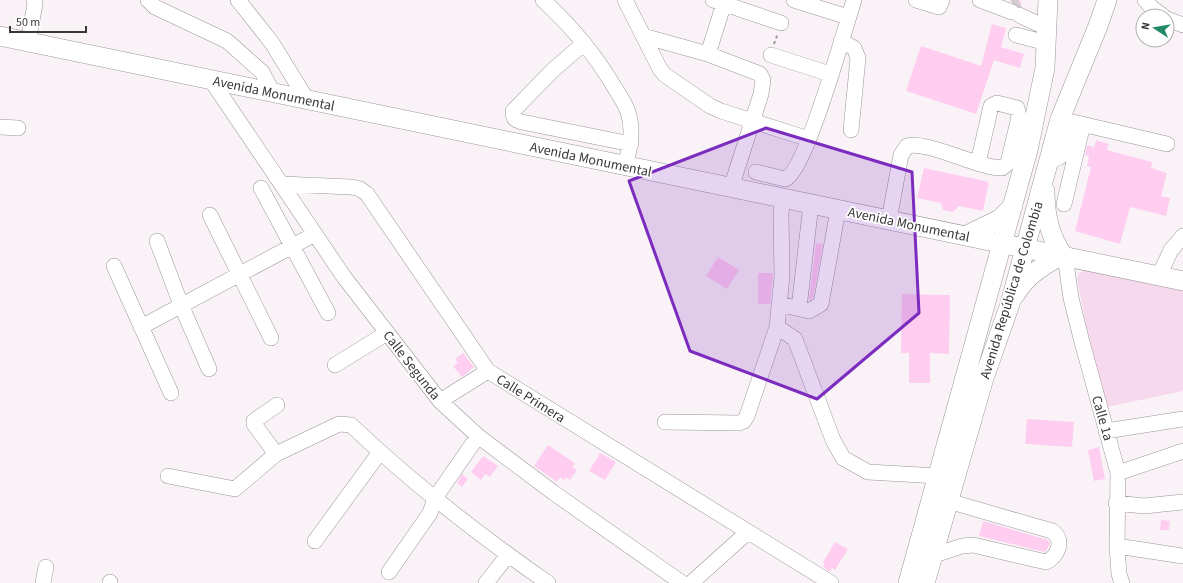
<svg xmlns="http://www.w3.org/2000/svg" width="1183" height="583" font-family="'Source Sans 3',sans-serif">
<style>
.green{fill:#f7d9ee}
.building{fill:#ffcdef}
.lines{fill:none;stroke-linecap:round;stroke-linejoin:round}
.minor-tunnel{stroke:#d3cdd1;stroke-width:15;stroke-dasharray:15 8;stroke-linecap:butt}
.minor-casing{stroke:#9a9599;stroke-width:16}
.major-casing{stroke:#9a9599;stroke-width:20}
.path{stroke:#9a9698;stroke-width:2;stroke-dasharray:3 3;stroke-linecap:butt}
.minor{stroke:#fff;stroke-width:15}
.major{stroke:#fff;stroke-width:19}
.marked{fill:#7b2cbf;fill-opacity:0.2;stroke:#7b2cbf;stroke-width:3;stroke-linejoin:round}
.labels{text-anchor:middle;stroke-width:3.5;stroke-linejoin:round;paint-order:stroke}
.street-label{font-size:14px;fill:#393738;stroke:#fff}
</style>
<rect width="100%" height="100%" fill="#f9f3f7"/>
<path class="green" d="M1084 270 1183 291V391L1107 407 1086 325 1077 278 1079 273Z"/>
<path class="building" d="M1011 0H1020L1022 7 1012 2Z
M992 24 1006 28 1001 47 1024 54 1020 68 994 60 976 114 906 91 921 46 981 66Z
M1096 140 1109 144 1107 150 1152 162 1151 168 1167 173 1161 196 1170 198 1166 216 1130 207 1120 244 1075 231 1091 167 1087 166 1089 156 1085 155 1087 145 1094 147Z
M924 168 989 182 983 211 959 206 953 212 943 210 941 203 917 198Z
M816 243 823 244 813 298 809 301Z
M718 257 739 270 727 289 706 276Z
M758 273H773L770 304H758Z
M902 294 950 295 949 354 930 353V383H909V353H901Z
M463 353 474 367 462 377 453 366 458 363 455 359Z
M1027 419 1074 422 1072 447 1025 444Z
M548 445 575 463 572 467 577 470 570 480 566 477 564 480 560 477 557 482 534 466Z
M1099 447 1105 479 1094 481 1088 450Z
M600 453 616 462 605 480 589 471Z
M483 456 498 466 490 477 485 474 481 480 471 472Z
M462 474 468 479 462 487 457 483Z
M1161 520 1170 521 1169 530H1160Z
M983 521 1048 540 1050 543 1048 548 1045 552 979 536Z
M835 542 848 549 835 570 832 568 830 572 823 567 825 564 823 562Z"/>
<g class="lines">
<path class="minor-tunnel" d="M1012 3 1018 0"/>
<defs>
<path id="minor" d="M148 0 155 7 227 41 262 72 273 93
M238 0 272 43 307 100
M543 0C570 25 594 53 613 85 618 93 625 103 628 112 634 130 630 148 625 166
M625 0 660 69 665 75 710 106 721 111 809 139
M713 0 781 23
M794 0 848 17
M916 0 939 7 942 0
M980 0 1012 12
M1145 0 1152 8 1163 16
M1019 15 1047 28
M1167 19 1183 25
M1016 35 1047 43
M643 36 708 54 760 74 763 80 761 94 731 188
M841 41 854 48 858 58 851 130
M28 42 35 4 34 0
M584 43 552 71 513 111C513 119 515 120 522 122L631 144
M708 54 725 0
M771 55 830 74
M211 80 344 277 440 401 478 436 554 493 682 583
M1060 119 1167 144
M0 127 18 128
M1049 159C1065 161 1069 145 1071 133
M756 172 785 179C806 171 845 28 854 0
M282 184 351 187 360 189 367 194 488 371 831 583
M261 188 328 313
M783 198 781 213 782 276 777 327 795 339 833 440 843 458 868 472 938 476
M1064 204 1083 124
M210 215 271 338
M889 220 901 155 907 146C927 140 977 168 1002 168L1008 163 1019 117 1017 108 997 103 991 106 978 163
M157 241 181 305 209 369
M1065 256 1071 298 1082 342 1118 473 1117 546 1119 574 1122 583
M114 266 171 393
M1159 276 1171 250 1183 236
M779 304 809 311 821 304 838 210
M799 308 811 204
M141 327 315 234
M335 365 387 333
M440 401 488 371
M665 422 739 423 744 421 747 416 777 327
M1106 431 1183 419
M276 454 254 424V421L277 405
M1118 473 1183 451
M168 476 235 489 276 454 339 424 351 425C412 483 479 535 548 583
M1116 503 1144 506 1183 502
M315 541 380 452
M1117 546 1183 556
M932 556 962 546 973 545 1046 562C1058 557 1065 539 1052 531L948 501
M389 572 430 513 435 498 478 436
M43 583 46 567
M110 583V582
M486 583 508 555
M691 583 748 532"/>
<path id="major" d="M0 36 1183 281
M965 236 1000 219 1013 206
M1015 295C1026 276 1043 265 1063 255 1049 236 1045 215 1045 191
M908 583 1028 150 1045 68 1048 0
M925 583 984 378 1010 304 1060 119 1098 26 1107 0"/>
</defs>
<use href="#minor" class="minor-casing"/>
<use href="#major" class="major-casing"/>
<path class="path" d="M774 44 778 33"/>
<use href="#minor" class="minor"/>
<use href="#major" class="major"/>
</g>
<path class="marked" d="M766 128 912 172 919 313 817 399 690 351 629 181Z"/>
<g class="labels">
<g class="street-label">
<text transform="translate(274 93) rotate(12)" y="5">Avenida Monumental</text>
<text transform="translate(591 159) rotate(12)" y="5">Avenida Monumental</text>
<text transform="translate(909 224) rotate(12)" y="5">Avenida Monumental</text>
<text transform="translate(1011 290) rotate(-73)" y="5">Avenida República de Colombia</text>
<text transform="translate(412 365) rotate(52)" y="5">Calle Segunda</text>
<text transform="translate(531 398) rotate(32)" y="5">Calle Primera</text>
<text transform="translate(1103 418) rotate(74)" y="5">Calle 1a</text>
</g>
</g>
<g transform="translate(1155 28) rotate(282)"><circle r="19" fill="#ffffff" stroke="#b0afaf"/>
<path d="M0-3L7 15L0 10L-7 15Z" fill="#228965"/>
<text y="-6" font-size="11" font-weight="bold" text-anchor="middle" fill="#393738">N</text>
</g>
<path d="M10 26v6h76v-6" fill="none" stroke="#393738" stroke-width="2"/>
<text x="16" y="26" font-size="12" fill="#393738" stroke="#ffffff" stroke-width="3" paint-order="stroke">50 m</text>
</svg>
